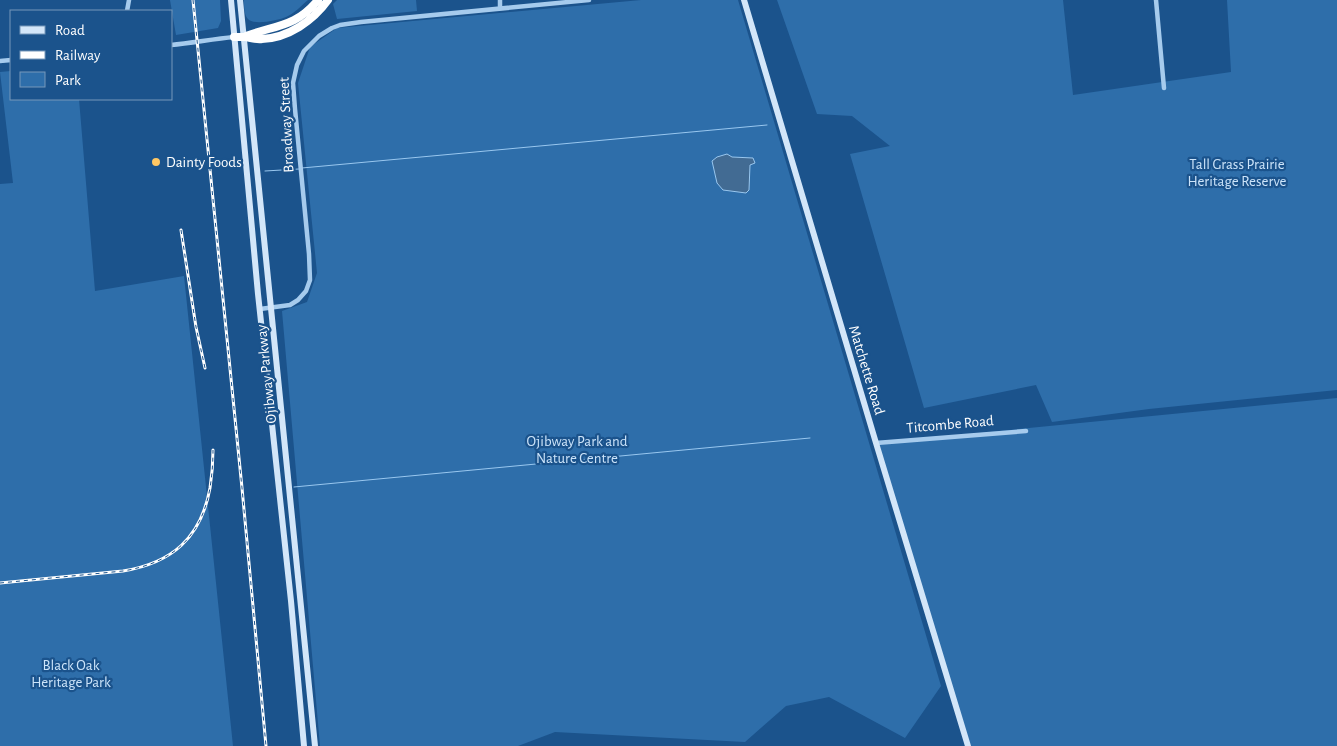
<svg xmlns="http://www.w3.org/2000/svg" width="1337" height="746" font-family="'Alegreya Sans',sans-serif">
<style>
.green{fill:#2e6eaa}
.water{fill:#426b93;stroke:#99c7ef}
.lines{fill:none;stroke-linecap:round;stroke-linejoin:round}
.stream{stroke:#99c7ef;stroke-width:1}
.street{stroke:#a6cbed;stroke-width:4.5}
.secondary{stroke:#d3e6f9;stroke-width:6}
.highway{stroke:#fff;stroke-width:8}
.rail-casing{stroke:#fff;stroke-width:3}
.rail{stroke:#1b538c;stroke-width:1;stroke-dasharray:4;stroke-linecap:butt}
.poi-dot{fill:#ffc763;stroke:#1b538c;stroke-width:2}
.labels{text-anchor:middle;stroke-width:4.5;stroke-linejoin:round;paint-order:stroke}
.street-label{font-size:15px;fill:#fff;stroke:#1b538c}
.poi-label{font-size:15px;fill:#fff;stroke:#1b538c;text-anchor:start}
.park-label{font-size:15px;fill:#cce4fa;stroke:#1b538c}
</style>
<rect width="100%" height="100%" fill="#1b538c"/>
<path class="green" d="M170 0H220L221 21 218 28 176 35Z
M244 0H308C302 5 294 14 286 17 279 20 254 26 248 19 244 15 244 6 244 0Z
M337 0H416L417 11 337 19 333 4Z
M641 0H738L941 686 905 738 829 697 786 706 745 742 555 732 518 746H320L282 311 307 302 317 273 298 83 310 47 337 28Z
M777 0H1063L1073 95 1231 72 1227 0H1337V390L1149 409 1052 422 1036 385 924 408 850 154 890 146 852 116 817 114Z
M11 71V99H79L95 291 184 276 233 746H0V184L13 183 0 72Z
M1337 398V746H969L876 443Z"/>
<path class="water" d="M727 154 732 157 753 158 755 163 750 165 749 190 746 193 723 190 717 183 712 161 717 157Z"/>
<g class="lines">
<path class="stream" d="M302 168 767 125
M265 171 299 169
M294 487 810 438"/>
<path class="street" d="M500 0V8
M1156 0 1164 88
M127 11 129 0
M171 45C192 43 213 39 234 37
M0 61 11 60
M260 309 290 305 298 300 306 291 310 280 309 254 295 109 293 83 297 65 304 51 319 36 332 28 340 25 361 22 589 0
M876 443 1026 431"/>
<path class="secondary" d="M231 0 258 294 291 601 304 746
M240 0 315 746
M744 0 876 443 968 746"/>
<path class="highway" d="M246 36C276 25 296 27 318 0
M234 37C238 37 242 37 246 37 251 38 257 40 262 39 288 38 313 21 328 0"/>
<defs>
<path id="rail" d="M193 0 242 488 266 746
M181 230 196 327 205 368
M0 583 123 571C172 563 201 538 210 488 212 475 213 463 213 450"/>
</defs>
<use href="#rail" class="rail-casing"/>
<use href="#rail" class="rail"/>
</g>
<circle class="poi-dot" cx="156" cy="162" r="5"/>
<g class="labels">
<g class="street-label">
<text transform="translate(286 125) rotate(-93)" y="5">Broadway Street</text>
<text transform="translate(867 370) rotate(73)" y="5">Matchette Road</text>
<text transform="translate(266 374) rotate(-96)" y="5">Ojibway Parkway</text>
<text transform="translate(950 424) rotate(-5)" y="5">Titcombe Road</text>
</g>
<g class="poi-label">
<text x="166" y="167">Dainty Foods</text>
</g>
<g class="park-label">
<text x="1237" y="169">Tall Grass Prairie<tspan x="1237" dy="17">Heritage Reserve</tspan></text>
<text x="577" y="446">Ojibway Park and<tspan x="577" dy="17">Nature Centre</tspan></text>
<text x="71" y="670">Black Oak<tspan x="71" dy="17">Heritage Park</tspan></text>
</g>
</g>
<rect x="10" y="10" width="162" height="90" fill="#1b538c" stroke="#7698ba"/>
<rect x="20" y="26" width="25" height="8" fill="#d3e6f9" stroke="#7698ba"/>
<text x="55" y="35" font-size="15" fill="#ffffff">Road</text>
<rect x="20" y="51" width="25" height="8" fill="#ffffff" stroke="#7698ba"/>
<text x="55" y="60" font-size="15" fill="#ffffff">Railway</text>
<rect x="20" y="72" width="25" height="15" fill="#2e6eaa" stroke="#7698ba"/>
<text x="55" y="85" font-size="15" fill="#ffffff">Park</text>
</svg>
